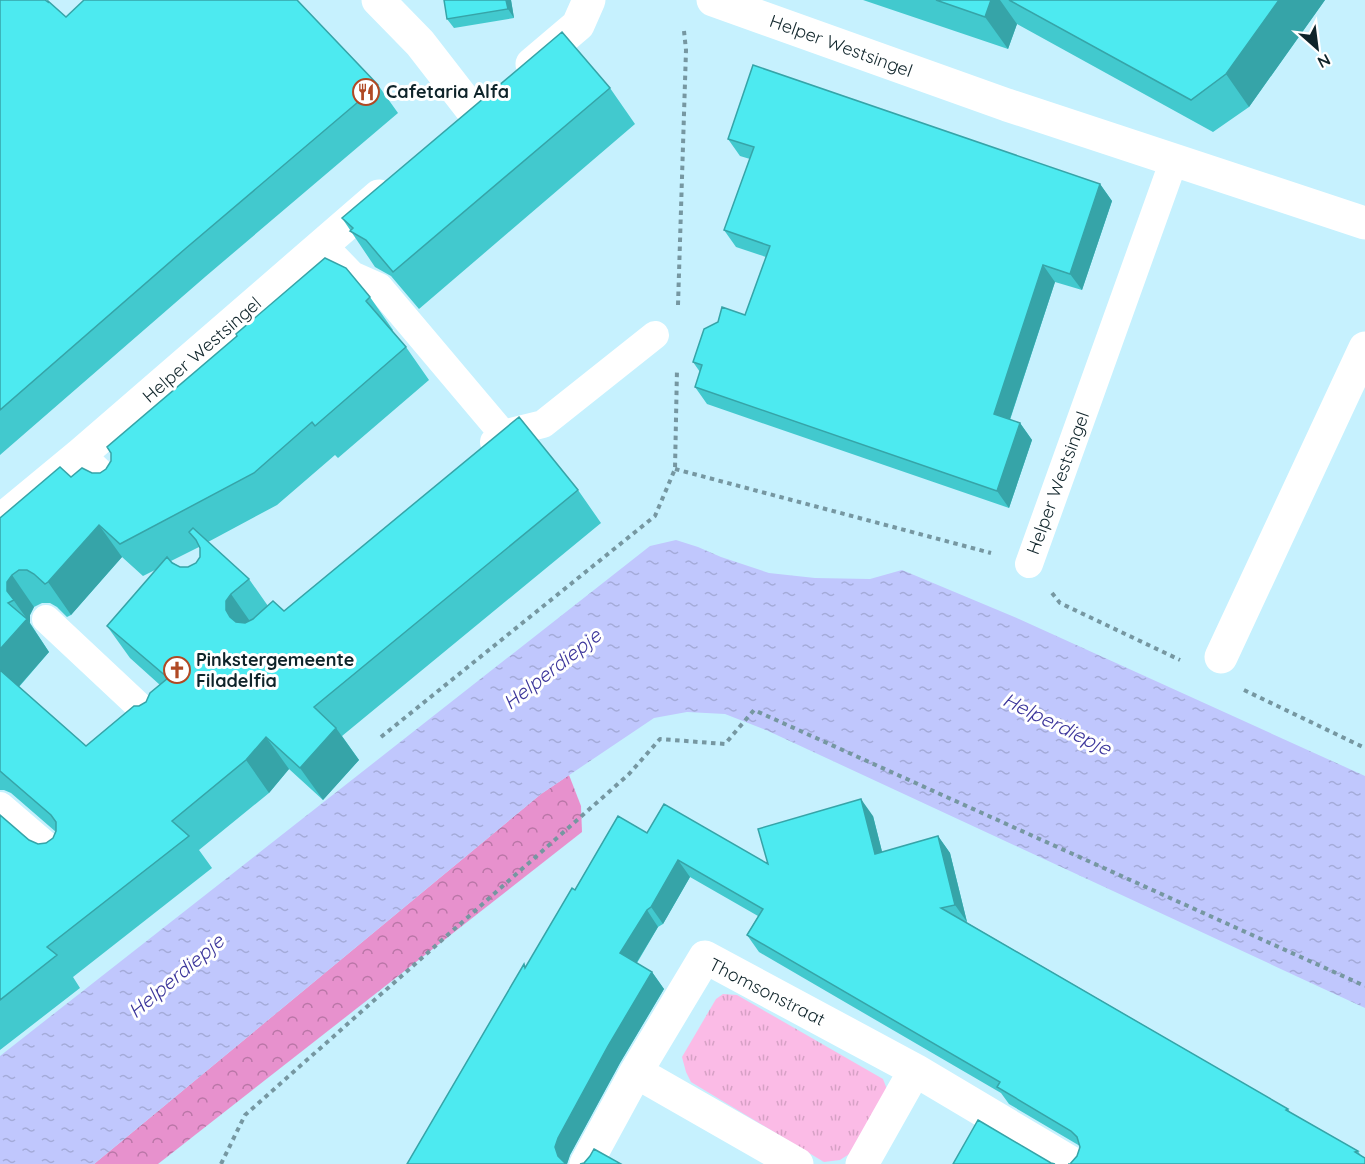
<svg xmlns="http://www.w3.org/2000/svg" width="1365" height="1164" font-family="Quicksand,sans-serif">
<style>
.forest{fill:url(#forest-crowns)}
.park{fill:url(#park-tufts)}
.water{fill:url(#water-ripples)}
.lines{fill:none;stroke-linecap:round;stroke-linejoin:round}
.path{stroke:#7697a1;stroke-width:4;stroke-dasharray:4.5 4.5;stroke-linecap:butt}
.lane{stroke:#fff;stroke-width:28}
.street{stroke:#fff;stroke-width:33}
.wall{fill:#42c9ce;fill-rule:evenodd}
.shaded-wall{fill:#36a4a8}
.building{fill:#4deaf0;stroke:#36a4a8;stroke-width:1.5}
.labels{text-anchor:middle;stroke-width:6;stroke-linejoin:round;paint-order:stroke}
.street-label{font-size:18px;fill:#0f242a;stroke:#fff}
.poi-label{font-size:18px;font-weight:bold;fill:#0f242a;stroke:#fff;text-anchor:start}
.water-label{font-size:20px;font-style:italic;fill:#3c369b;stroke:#fff}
</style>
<defs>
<pattern id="forest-crowns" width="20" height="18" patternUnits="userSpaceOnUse" patternTransform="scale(1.5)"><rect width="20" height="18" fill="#e791cd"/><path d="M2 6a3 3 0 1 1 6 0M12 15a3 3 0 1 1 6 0" fill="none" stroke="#ba76a7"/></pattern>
<pattern id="park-tufts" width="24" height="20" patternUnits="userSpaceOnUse" patternTransform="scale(1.5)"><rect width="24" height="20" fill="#fbbbe6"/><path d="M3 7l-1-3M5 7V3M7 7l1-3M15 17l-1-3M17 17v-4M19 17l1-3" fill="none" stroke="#d6a1c5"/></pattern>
<pattern id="water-ripples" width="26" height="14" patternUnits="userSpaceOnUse" patternTransform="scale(1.5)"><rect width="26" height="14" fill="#c0c7fd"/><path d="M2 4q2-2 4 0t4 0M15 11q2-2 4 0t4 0" fill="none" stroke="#a4abd9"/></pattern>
</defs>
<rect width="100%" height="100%" fill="#c6f1fe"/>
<path class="forest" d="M569 775 581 806 582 832 158 1164H94L541 794Z"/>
<path class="park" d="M723 994 737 995 883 1079 890 1097 857 1149 840 1160 824 1162 691 1082 686 1072 682 1057 716 999Z"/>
<path class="water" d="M676 540 698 547 721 557 769 573 815 578 870 579 902 570 1019 619 1365 776V1008L766 730 725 714 687 712 654 718 541 794 94 1164H0V1056L650 546Z"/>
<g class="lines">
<path class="path" d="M678 305 686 50 684 31
M675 469 991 553
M1052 593 1060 603 1180 660
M1244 690 1365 748
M381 737 655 516 675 469 677 369
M221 1164 245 1115 629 774 660 739 725 744 754 710 1365 986"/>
<path class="lane" d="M323 245 352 275 379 287 503 434
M494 442 503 434 543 424 655 335
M81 454 118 490
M1029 564 1174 160
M46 619 157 723
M0 806 63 860"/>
<path class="street" d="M378 0 420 43 475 114
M713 0 1007 105 1365 223
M532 64 578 25 589 0
M0 521 81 454 379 196
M1221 657 1365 348
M636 1072 797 1164
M586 1164 636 1072 705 957 915 1070 1073 1164
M862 1164 915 1070"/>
</g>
<path class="wall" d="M0 0 66 17 378 85 398 113 205 277 0 455Z
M511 0 514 18 454 28 447 19Z
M863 0H1325L1249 107 1213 132 1017 24 1008 49Z
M610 88 635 124 419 309 391 276 375 267 342 218Z
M728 139 1100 184 1112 201 1082 290 1055 282 1010 420 1020 423 1032 440 1009 508 707 404 695 387 700 372 693 362 745 315 766 257 736 247 724 230 750 159 740 156Z
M370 297 393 330 392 331 406 347 429 380 338 458 335 455 277 505 208 542 249 579 268 606 284 611 578 490 601 523 342 736 359 760 323 800 289 769 269 793 199 850 212 868 73 977 80 988 0 1050V815L29 840 38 844 46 843 53 838 56 832 11 793 4 790H0V518L71 477 92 473H100ZM199 547 200 548V557L196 563 188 567H180L171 561ZM122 557 143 576 157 569 107 626 130 658 160 685 146 702 86 746 19 687 49 652 30 623V615L34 607 42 603H50L57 607 67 617 71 615Z
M873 816 882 852 938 836 950 853 967 922H966L1288 1109 1290 1112 1358 1151 1361 1156 1070 1164 1077 1156 1080 1146 1009 1104 1001 1093 759 952 747 935 758 916 690 877 663 924 658 927 637 963 652 972 664 989 620 1063 570 1155 567 1164 524 964 526 967 575 890 647 833 768 864Z"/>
<path class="shaded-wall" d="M506 0H511L514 18 508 9Z
M991 0H1000L1017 24 1008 49 985 17Z
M1279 0H1325L1249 107 1226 74Z
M1100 184 1112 201 1082 290 1070 274Z
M1043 265 1055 282 1006 431 994 414Z
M1020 423 1032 440 1009 508 997 491Z
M99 525 122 557 71 615 48 582Z
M12 575 34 607 30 615V623L37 633 7 591V582Z
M231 594 254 627 249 643 230 617 226 610V601Z
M27 619 49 652 13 693 0 674V649Z
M336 728 359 760 323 800 300 768Z
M266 737 289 769 269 793 246 760Z
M861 799 873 816 887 871 875 854Z
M938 836 950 853 967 922 955 905Z
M678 860 690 877 663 924 651 907Z
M647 910 658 927 632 970 620 953Z
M652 972 664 989 620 1063 570 1155 567 1164H563L558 1156 555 1147 558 1138 608 1046Z"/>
<path class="building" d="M0 0H45L48 2V1L66 17 84 0H297L378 85 185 249 0 410Z
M444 0H506L508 9 447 19Z
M936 0H991L985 17Z
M1009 0H1279L1226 74 1191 100Z
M562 32 610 88 393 272 366 240 350 231 353 228 342 218Z
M753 65 1100 184 1070 274 1043 265 994 414 1020 423 997 491 695 387 702 365 693 362 704 329 718 322 722 307 745 315 770 246 724 230 754 147 728 139Z
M325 258 346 268 370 297 366 301 406 347 315 426 312 422 254 473 120 544 99 525 48 582 45 584 34 574 27 570H19L12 575 7 582V591L14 600 8 603 27 619 0 649V518L60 467 71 477 82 468 92 473H100L106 469 111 461V453L107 447 237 336 236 334Z
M519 417 578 490 314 707 336 728 300 768 266 737 246 760 172 821 189 836 47 947 57 955 0 1000V815L29 840 38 844 46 843 53 838 56 831V822L51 815 0 771V670L86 746 134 706H139L146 702 150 693 168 678 107 626 167 557 172 563 180 567H188L196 563 200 557V548L196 540 189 532 193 528 249 579 231 594 226 601V610L230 617 236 622 245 623 253 619 273 601 284 611Z
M861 799 875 854 938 836 955 905 941 908 1288 1109 1286 1110 1358 1151 1355 1152 1365 1158V1164H1068H1070L1077 1156 1080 1147 1077 1137 1071 1131 997 1087 1000 1082 747 935 763 909 678 860 651 907 647 910 620 953 652 972 608 1046 558 1138 555 1147 558 1156 566 1164H567H407L524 964 525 968 572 888 575 890 618 816 647 833 664 804 768 864 758 829Z
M978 1120 1051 1163 1055 1164H953Z
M594 1149 621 1164H580L584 1163 590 1156Z"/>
<defs>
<symbol id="restaurant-ring" viewBox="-11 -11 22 22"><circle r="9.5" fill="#fff" stroke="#b04924" stroke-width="1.5"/><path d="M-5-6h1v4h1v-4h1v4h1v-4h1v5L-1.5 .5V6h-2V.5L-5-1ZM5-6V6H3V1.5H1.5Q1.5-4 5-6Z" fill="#b04924"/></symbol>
<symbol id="church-ring" viewBox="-11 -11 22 22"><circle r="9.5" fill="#fff" stroke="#b04924" stroke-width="1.5"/><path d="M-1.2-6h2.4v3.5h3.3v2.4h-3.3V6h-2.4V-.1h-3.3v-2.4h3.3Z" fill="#b04924"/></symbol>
</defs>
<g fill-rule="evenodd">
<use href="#restaurant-ring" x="351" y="77" width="30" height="30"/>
<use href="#church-ring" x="162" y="655" width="30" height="30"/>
</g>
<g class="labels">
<g class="street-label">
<text transform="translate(841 46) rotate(20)" y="6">Helper Westsingel</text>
<text transform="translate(202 350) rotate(-41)" y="6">Helper Westsingel</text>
<text transform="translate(1058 483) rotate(-70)" y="6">Helper Westsingel</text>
<text transform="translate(767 992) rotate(27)" y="6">Thomsonstraat</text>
</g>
<g class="poi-label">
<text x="386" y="98">Cafetaria Alfa</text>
<text x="196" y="666">Pinkstergemeente<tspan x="196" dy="21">Filadelfia</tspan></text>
</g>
<g class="water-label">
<text transform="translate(552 669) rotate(-38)" y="7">Helperdiepje</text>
<text transform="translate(1057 724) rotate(26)" y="7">Helperdiepje</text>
<text transform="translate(176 976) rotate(-40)" y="7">Helperdiepje</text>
</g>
</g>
<g transform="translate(1317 48) rotate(152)" stroke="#ffffff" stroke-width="4.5" paint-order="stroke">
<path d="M0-4.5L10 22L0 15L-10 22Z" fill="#0f242a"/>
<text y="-9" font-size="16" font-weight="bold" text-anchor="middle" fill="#0f242a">N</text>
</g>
</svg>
